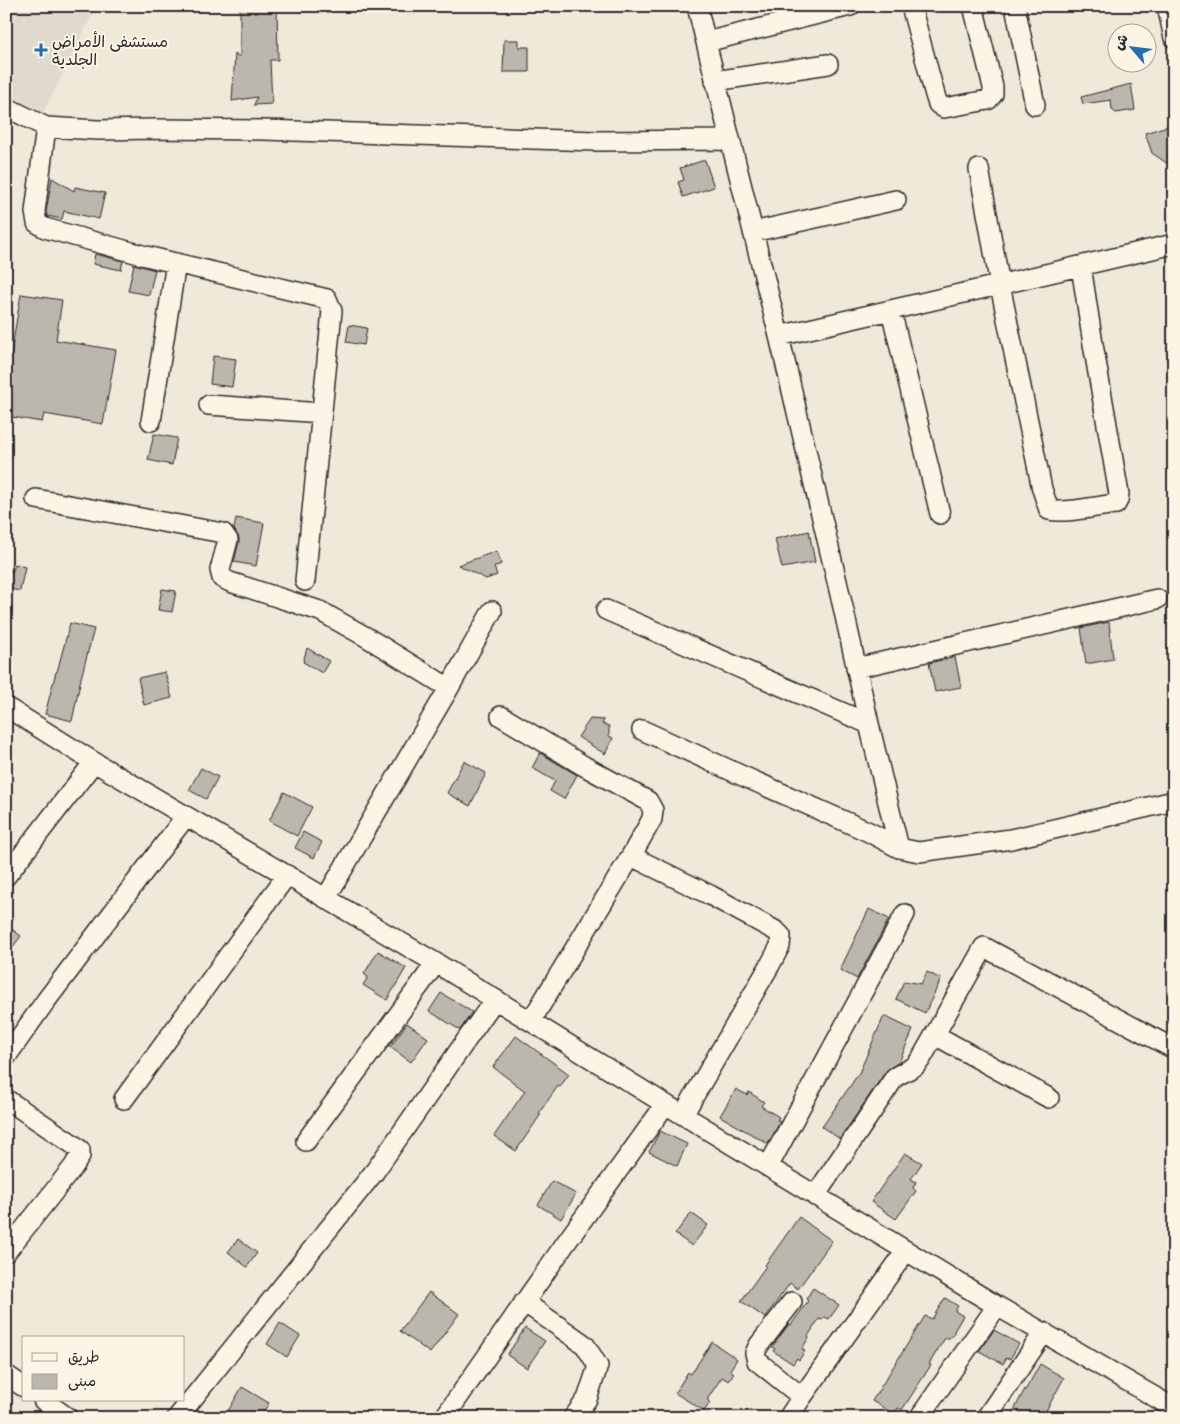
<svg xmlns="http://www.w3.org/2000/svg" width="1180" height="1424" font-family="Mynerve,'Playpen Sans Arabic',sans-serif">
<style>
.built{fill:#e0dacc}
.building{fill:#bcb7ac;stroke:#2b2b2b}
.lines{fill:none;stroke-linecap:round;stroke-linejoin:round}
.minor-casing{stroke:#2b2b2b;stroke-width:22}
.minor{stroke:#fcf5e5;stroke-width:19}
.poi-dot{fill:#1f6fb2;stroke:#fcf5e5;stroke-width:2}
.labels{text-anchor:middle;stroke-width:4;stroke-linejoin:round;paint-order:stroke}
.poi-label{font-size:16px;fill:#2b2b2b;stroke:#fcf5e5;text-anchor:start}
</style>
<rect width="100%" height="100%" fill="#efe9da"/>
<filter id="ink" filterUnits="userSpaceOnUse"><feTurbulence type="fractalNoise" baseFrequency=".02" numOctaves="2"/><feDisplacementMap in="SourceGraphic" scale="10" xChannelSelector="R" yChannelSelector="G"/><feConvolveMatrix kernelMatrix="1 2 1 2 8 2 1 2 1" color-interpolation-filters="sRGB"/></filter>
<g filter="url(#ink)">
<path class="built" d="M6 6H97L43 113 6 94Z"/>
<path class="building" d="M240 6H277L278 60H270L272 104 254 105 257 97 232 101 235 54 240 57Z
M504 40H519V47H529V72H503Z
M1131 84 1135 110 1116 113 1112 110 1111 100 1083 104 1081 97Z
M1174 124V163L1168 164 1152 153 1145 133Z
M705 160 714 187 683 197 678 182 684 180 680 168Z
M52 178 74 191 75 187 105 193 99 219 64 211 62 219 47 216 46 212Z
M95 254 123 261 121 270 93 264Z
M134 264 155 270 149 295 128 291Z
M21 294 62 300 56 340 116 350 103 424 44 414 42 422 6 416V383Z
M349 325 367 328 364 345 346 342Z
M213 356 236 359 232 387 210 384Z
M154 434 177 438 172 465 148 460Z
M236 518 264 523 256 566 234 562 239 542V538L234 529Z
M809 531 815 562 782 568 775 539Z
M497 551 501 564 494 567 497 575 486 579 458 565Z
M15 564 25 567 20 591 6 588V569L13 571Z
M162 589 176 591 172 612 158 610Z
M1109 622 1113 659 1086 664 1081 628Z
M70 623 94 629 81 678 72 721 45 714 56 672H57Z
M307 648 329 661 322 673 303 662Z
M955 657 961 687 935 692 929 663Z
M165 672 172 698 144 705 138 678Z
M590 719 604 720 602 724 609 726V736L613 738 605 754 578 737Z
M540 753 577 775 564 799 550 791 555 781 532 768Z
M464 761 486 773 470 806 447 793Z
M201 768 218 777 206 799 189 790Z
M284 792 312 807 297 836 269 821Z
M303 832 322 842 314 858 295 848Z
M869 909 889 919 857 979 840 970Z
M6 925 21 936 6 956Z
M378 951 406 968 387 1000 363 985 368 977 364 974Z
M927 972 941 979 925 1013 896 999 904 981 921 984Z
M441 993 472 1012 460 1030 429 1011Z
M884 1016 913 1030 899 1062 886 1071 840 1139 822 1127 859 1073Z
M407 1023 428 1038 411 1062 390 1047Z
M516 1036 569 1074 560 1087 558 1086 539 1113 541 1114 516 1151 494 1136 525 1091 493 1067Z
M736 1089 747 1095 749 1092 764 1102 761 1106 779 1117 777 1120 780 1122 768 1144 720 1116Z
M660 1131 687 1144 677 1166 649 1152Z
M905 1153 922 1163 911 1179 916 1182 913 1188 916 1191 896 1219 871 1202Z
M552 1181 576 1194 561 1219 538 1205Z
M691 1213 708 1225 692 1246 675 1234Z
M799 1217 832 1241 798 1289 790 1283 765 1318 741 1301 766 1266 765 1265Z
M238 1239 257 1253 247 1267 228 1252Z
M813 1288 839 1305 829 1319 825 1317 822 1320 819 1319 808 1336 809 1337 802 1349 805 1351 799 1360 797 1358 793 1364 773 1351 775 1349 772 1347 789 1324 791 1325 808 1301 806 1299Z
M429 1292 459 1314 430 1353 400 1331Z
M945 1298 958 1306 955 1311 963 1316 954 1331V1334L949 1338H945L929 1364 931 1365 902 1410 898 1408 894 1414 872 1401 925 1316 932 1319Z
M280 1323 300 1336 287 1357 267 1344Z
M525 1328 545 1341 527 1368 507 1355Z
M994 1330 1019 1344 1010 1359 1007 1357 1003 1364 979 1351Z
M712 1342 737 1359 730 1370 734 1373 728 1381 722 1377 708 1398V1401L710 1403 704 1411 675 1393 688 1372 691 1374Z
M1040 1364 1064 1378 1042 1418H1010L1025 1389H1026Z
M242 1387 269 1403 260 1418H224Z"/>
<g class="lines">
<defs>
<path id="minor" d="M697 6 779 336 843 607 869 724 899 848
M911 6 935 95 938 104 944 108 988 100 993 94V87L973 6
M1015 6 1035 105
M1167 6 1174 38
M706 42 850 6
M715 81 828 64
M6 107 46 127 98 130 155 129 264 130 596 141 730 140
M46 127 35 212 37 223 45 228 146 256 327 299 332 311 305 581
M979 169 1000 285 1042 489 1049 510C1065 514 1098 506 1116 504L1118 500 1119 494 1093 344 1081 266
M753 232 896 200
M891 310 940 514
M779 336 1174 244
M209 405 322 413
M151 421 176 263
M36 499 223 533 228 540 220 570 222 578 230 582 320 611 368 638 449 688
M606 610 869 724
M856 668 1157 599
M6 707 94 762 436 963 683 1115 997 1306 1174 1408
M501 716 584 766 648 801 653 810 652 819 631 856 531 1021
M642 730 745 777 869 832 899 848 919 852 1011 839 1174 801
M631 856 710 895 776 931 781 936 780 946 770 965 683 1115
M6 876 94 762
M326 898 449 688 492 611
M935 1035 1049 1098
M6 1057 45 1002 186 816
M6 1099 74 1145 80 1150V1156L74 1166 6 1252
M124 1099 287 875
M306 1141 436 963
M768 1167 905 914
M815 1196 895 1077 915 1066 921 1059 984 947 1174 1049
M524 1302 585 1345 598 1366 587 1399 573 1418
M792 1302 759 1345 755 1353 757 1361 802 1397
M6 1375 24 1387
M43 1400 68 1418
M177 1418 375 1171 495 999
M444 1418 565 1244 665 1105
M788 1418 802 1397 906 1251
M919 1418 997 1306
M986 1418 1044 1332"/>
</defs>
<use href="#minor" class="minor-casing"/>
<use href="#minor" class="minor"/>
</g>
</g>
<path class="poi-dot" d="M38.5 42.5h5v5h5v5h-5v5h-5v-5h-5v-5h5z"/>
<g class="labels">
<g class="poi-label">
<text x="52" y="47">مستشفى الأمراض<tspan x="52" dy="18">الجلدية</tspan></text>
</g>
</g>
<rect width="1180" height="1424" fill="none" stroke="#fcf5e5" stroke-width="25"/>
<rect x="12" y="12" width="1155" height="1399" fill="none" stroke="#2b2b2b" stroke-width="2" filter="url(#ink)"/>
<rect x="22" y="1336" width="162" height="65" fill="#fcf5e5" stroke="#a8a49b"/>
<rect x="32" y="1353" width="25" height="8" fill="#fcf5e5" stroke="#a8a49b"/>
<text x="68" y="1362" font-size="15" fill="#2b2b2b">طريق</text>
<rect x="32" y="1374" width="25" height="15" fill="#bcb7ac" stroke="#a8a49b"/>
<text x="68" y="1386" font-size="15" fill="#2b2b2b">مبنى</text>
<g transform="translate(1132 48) rotate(298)"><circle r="24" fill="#fcf5e5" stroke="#a8a49b"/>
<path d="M0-4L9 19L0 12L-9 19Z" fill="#1f6fb2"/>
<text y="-8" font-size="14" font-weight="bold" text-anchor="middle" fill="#2b2b2b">ش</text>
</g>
</svg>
